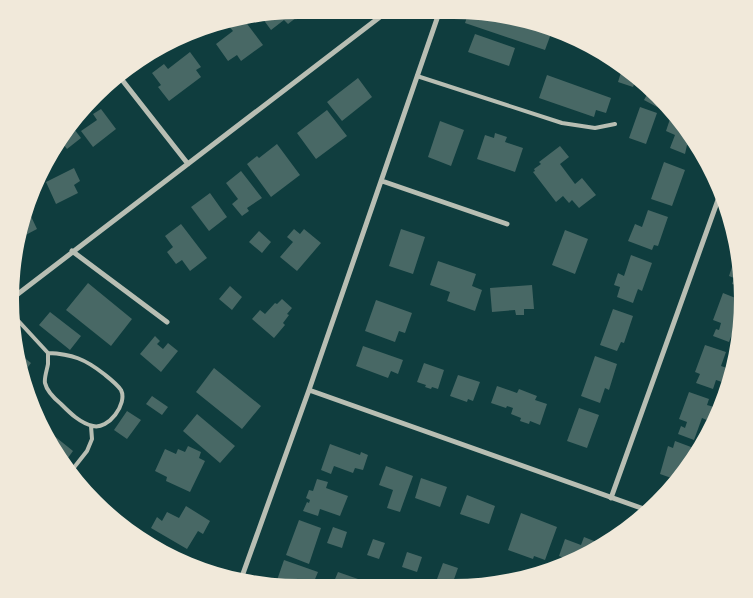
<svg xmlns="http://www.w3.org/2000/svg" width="753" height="598" font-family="'PT Sans',sans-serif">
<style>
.building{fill:#486865}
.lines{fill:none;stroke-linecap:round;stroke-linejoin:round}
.service{stroke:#b8beb3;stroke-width:4}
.minor{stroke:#b8beb3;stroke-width:5}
</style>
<rect width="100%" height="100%" fill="#0f3d3e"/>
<path class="building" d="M298 10 301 14 288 24 284 20 271 30 260 15Z
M469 11 521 20 552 31 545 50 465 23Z
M242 17 263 45 241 61 237 55 228 61 216 44 233 31 227 24 234 19Z
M475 34 515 48 509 66 468 52Z
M190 52 201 67 196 70 201 77 169 101 158 87 161 85 152 73 164 64 168 69Z
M622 69 637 77 633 87 618 82Z
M547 75 611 98 606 113 596 110 594 117 539 98Z
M358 78 372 97 342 121 327 102Z
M650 89 662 103 659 108 644 100Z
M640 107 657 113 646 144 629 138Z
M101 109 116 129 93 147 81 131 97 120 93 114Z
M327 110 347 136 316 159 297 133Z
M671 116 694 142 692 147 687 145 685 154 670 148 675 135 666 131Z
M440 121 464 130 451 166 428 157Z
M71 125 81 138 67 149 60 140Z
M495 133 507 137 505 142 523 148 515 172 477 159 485 135 494 138Z
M277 144 300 175 271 197 247 164 257 156 259 158Z
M560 146 569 157 560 164 575 184 582 178 596 195 579 208 572 200 569 203 563 196 556 202 533 172 535 171 534 169 541 164 539 162Z
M664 162 685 170 672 206 651 199Z
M74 168 80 181 74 185 78 193 56 204 46 182Z
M241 171 262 198 247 208 249 211 242 216 232 204 238 199 226 183Z
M210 193 227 217 209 231 191 207Z
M29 201 32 207 28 210 37 229 18 239 20 224Z
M648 210 668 217 658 246 654 245 652 250 628 241 635 224 642 227Z
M181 224 207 258 190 271 182 260 176 264 167 252 173 247 165 236Z
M294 229 300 234 304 229 321 243 297 271 280 257 293 242 287 237Z
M401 229 425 237 413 274 389 266Z
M565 230 588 239 575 274 552 265Z
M259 231 271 242 262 253 249 242Z
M737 252 741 262 739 286 732 284 734 278 729 276Z
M631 255 652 263 642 291 638 289 633 303 617 297 620 287 614 285 618 273 624 276Z
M438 261 476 274 472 286 482 290 475 311 447 301 450 292 430 285Z
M88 283 132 319 111 346 66 310Z
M532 285 534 309H524V315H516L515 310 492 312 490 288Z
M230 286 242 297 232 310 219 299Z
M723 293 738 299 736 336 732 334 729 342 713 336 716 329 719 330 721 323 713 320Z
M282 299 292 308 287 314 289 315 283 323 285 325 274 338 252 319 260 310 265 314 275 303 277 304Z
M376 300 412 313 405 333 399 331 395 342 365 331Z
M613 309 633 316 624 343 621 342 617 351 600 345Z
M50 312 81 336 70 350 39 325Z
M155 336 160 341 157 344 163 349 168 343 178 351 161 372 140 354Z
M705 345 726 352 721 366 727 368 722 382 716 380 713 389 696 383 700 374 695 372Z
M363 346 403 360 398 374 391 371 388 378 356 366Z
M17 352 31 363 21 376 20 374Z
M595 356 617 364 609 390 605 388 600 403 581 396Z
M424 363 444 370 438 389 432 387 431 389 425 387 426 385 417 382Z
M214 368 261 406 242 429 196 392Z
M458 375 480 382 473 401 468 399 467 402 450 396Z
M497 386 517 393 519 389 537 396 535 400 547 404 540 425 530 421 529 424 520 421 521 418 511 414 513 408 507 406 506 408 491 403Z
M689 392 709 399 707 405 714 407 709 421 702 418 694 440 678 434 681 426 685 428 687 422 679 419Z
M152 396 168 407 162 415 146 404Z
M579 408 599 415 587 448 567 441Z
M127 411 141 420 127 439 114 430Z
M197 414 235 446 220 463 183 431Z
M42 426 73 451 65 462 49 443Z
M675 441 691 447 687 459 690 461 683 475 677 480 660 474 668 446 673 448Z
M330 444 360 455 361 452 368 455 363 470 355 468 353 473 334 466 331 474 321 470Z
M188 446 201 452 199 458 205 461 190 492 166 481 167 477 155 471 165 449 176 454 178 449 185 452Z
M386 466 413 476 400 512 387 508 393 490 379 485Z
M421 478 447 487 440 507 415 498Z
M317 479 328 482 326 488 348 496 340 516 320 509 318 516 303 511 307 502 309 503 310 500 306 498 309 490 313 491Z
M467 495 495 506 489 524 460 514Z
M186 506 210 521 203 534 198 531 187 549 151 528 157 517 162 521 167 512 179 518Z
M521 513 557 527 545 560 534 556 533 559 508 550Z
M299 520 321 528 309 564 286 555Z
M333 527 347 532 342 548 327 543Z
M584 537 604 545 598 549 576 559 568 557 567 559 559 556 565 539 581 545Z
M373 539 385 543 379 559 367 555Z
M407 552 422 557 417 572 402 567Z
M284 560 318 572 313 584 276 583Z
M443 563 458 568 452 585 437 579Z
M338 572 358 579 356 585 333 584Z
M478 578 492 584 475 587Z"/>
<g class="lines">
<path class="service" d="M417 76 562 123 595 128 615 124
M12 314 48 353C72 354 85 359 104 374 109 378 117 384 121 390 128 404 108 430 93 426 80 423 70 413 61 404 55 399 47 392 45 383 44 378 47 370 48 364 48 361 48 357 48 353
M72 470 87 451 92 439 91 426"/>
<path class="minor" d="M119 76 188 164
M382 181 507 224
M72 251 167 322
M10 300 389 10
M309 390 644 509
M611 498 719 197
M240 582 309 390 440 10"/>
</g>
<path d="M0 0H753V598H0ZM299 19H454A280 280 0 0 1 734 299V299A280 280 0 0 1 454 579H299A280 280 0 0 1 19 299V299A280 280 0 0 1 299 19Z" fill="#f1e9da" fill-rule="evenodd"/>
</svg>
